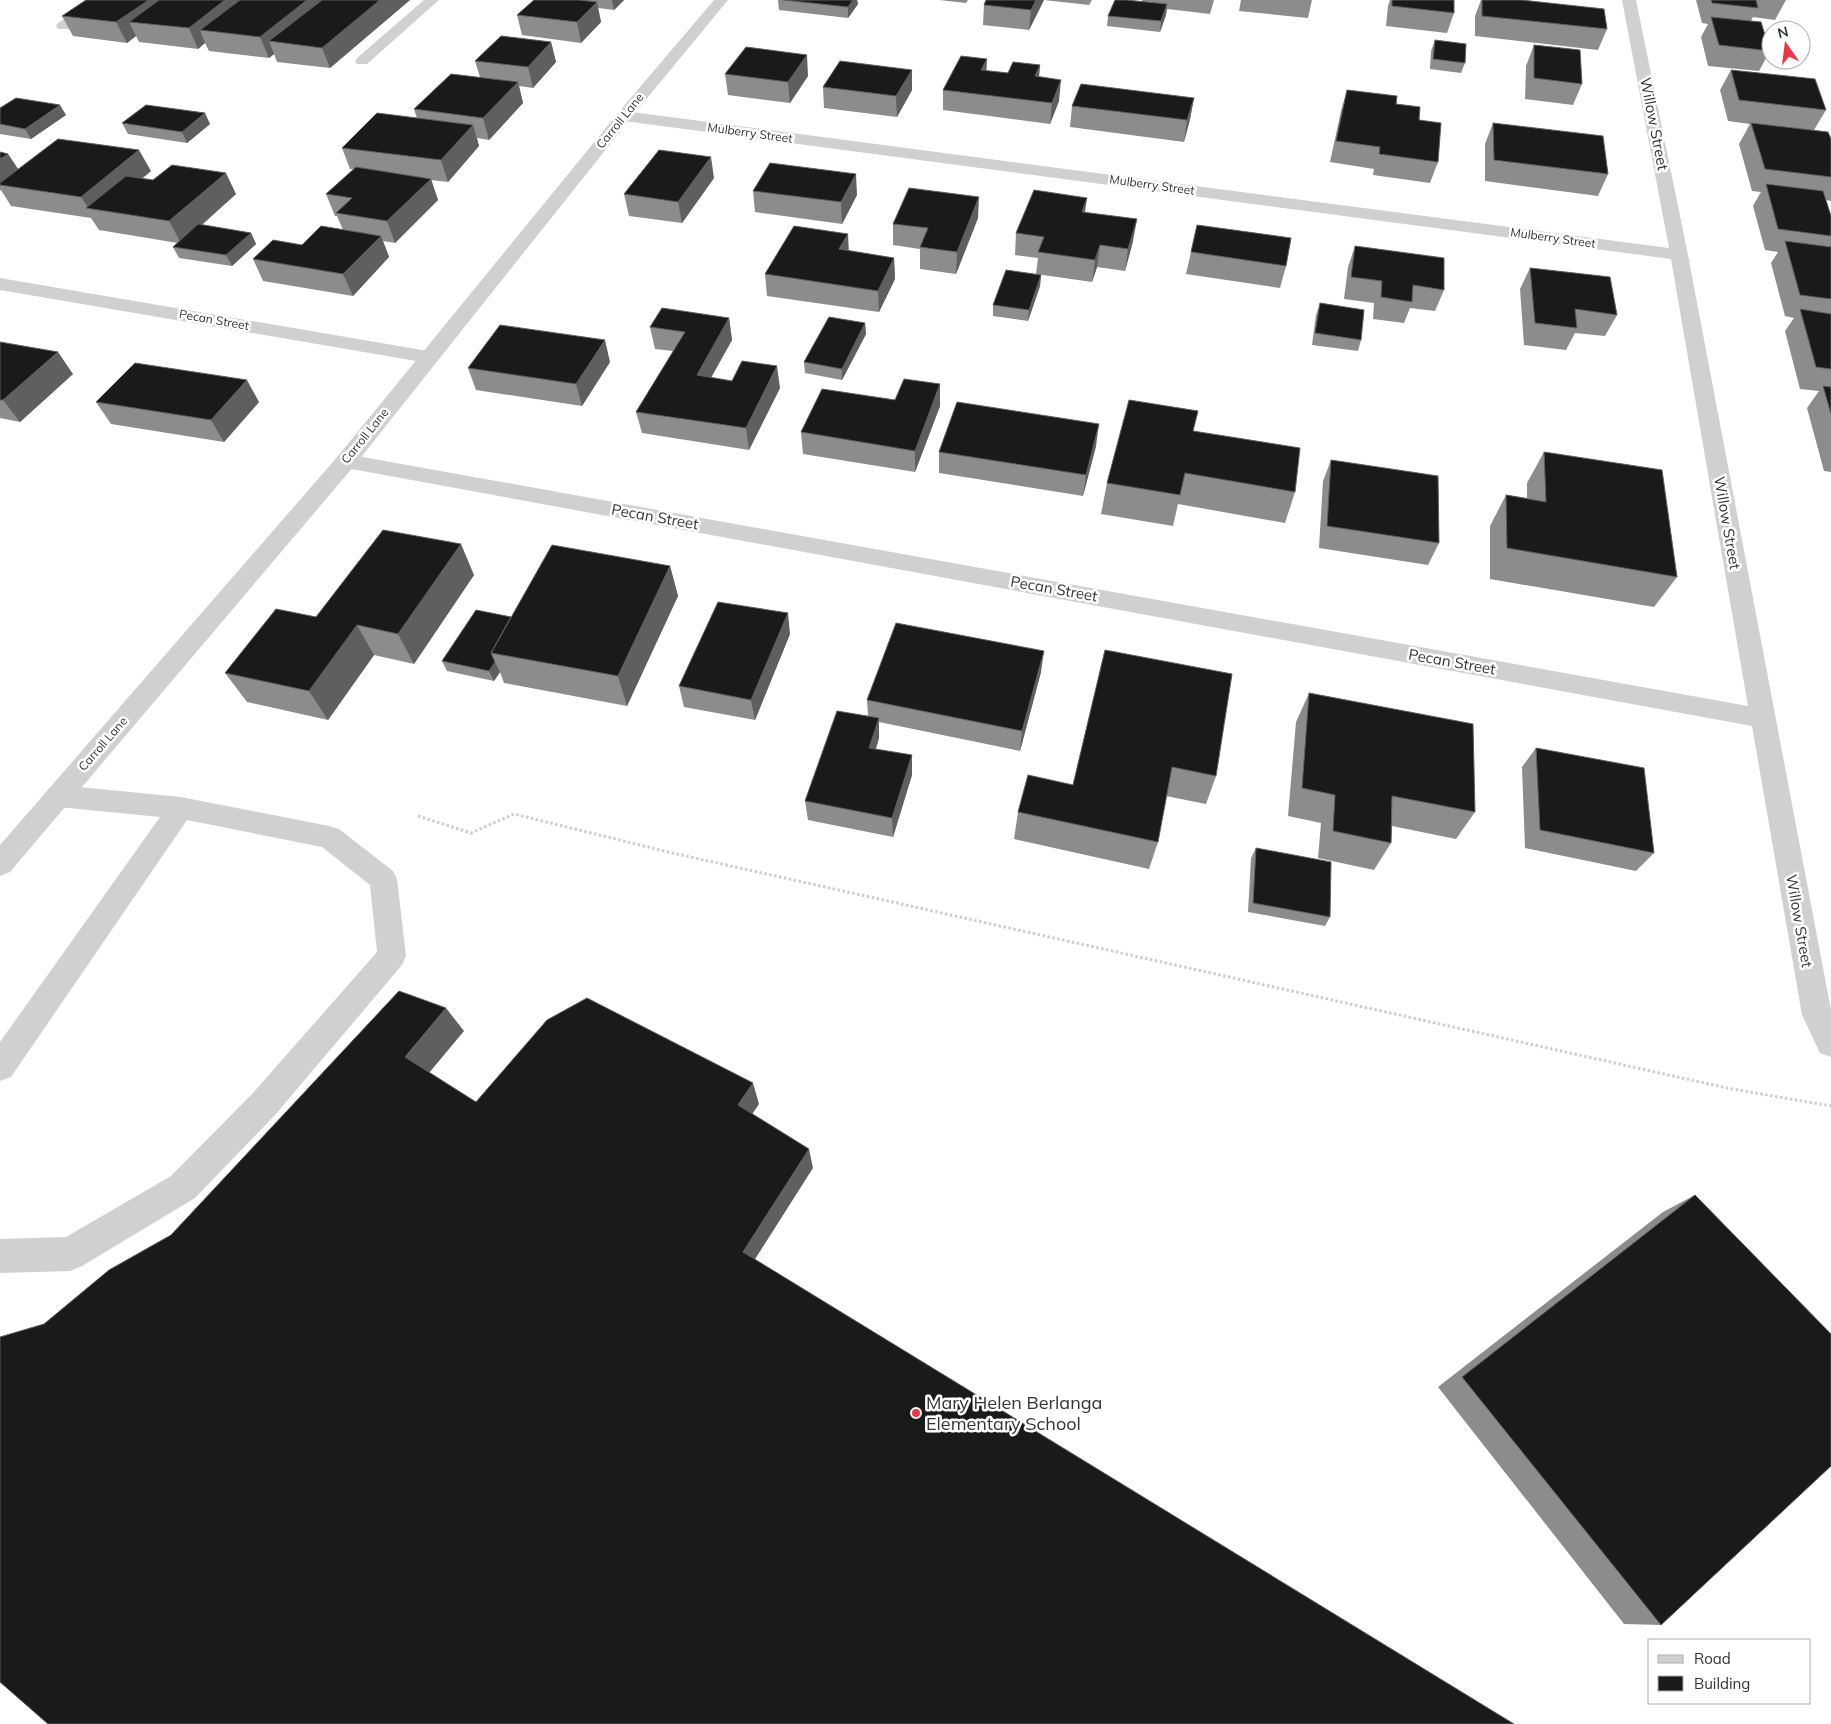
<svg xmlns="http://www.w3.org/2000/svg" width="1831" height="1724" font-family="Mulish,sans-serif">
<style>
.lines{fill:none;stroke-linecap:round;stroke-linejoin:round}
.path{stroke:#cdcdcd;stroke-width:3;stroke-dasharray:2.5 2.5;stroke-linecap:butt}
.service{fill:#d0d0d0;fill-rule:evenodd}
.minor{fill:#d0d0d0;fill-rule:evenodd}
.tertiary{fill:#d0d0d0;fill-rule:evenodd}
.wall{fill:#8c8c8c}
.shaded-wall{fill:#5f5f5f}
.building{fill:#1a1a1a;stroke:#5f5f5f}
.poi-dot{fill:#e63946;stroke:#fff;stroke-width:2}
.labels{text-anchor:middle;stroke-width:5;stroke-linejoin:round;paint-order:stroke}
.far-street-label{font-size:12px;fill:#333;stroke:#fff}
.street-label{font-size:15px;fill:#333;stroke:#fff}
.near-poi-label{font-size:18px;fill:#333;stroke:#fff;text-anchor:start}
</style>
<rect width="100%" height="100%" fill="#fff"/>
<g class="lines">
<path class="path" d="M418 816 471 833 514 814 668 852 1727 1088 1831 1106"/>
<path class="service" d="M93 0H109L68 29H58L56 26 58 23Z
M424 0H439L367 64H357L355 61 357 58Z
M58 785 181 797 329 826 339 829 393 871 397 879 406 956 402 965 275 1115 195 1198 82 1266 70 1271 0 1273V1239L66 1237 171 1176 253 1093 377 952 370 885 322 847 187 820 11 1077 0 1081V1042L160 817 58 807 49 804 45 796 49 788Z"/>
<path class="minor" d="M1622 0H1636L1688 255 1831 1010V1057L1820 1053 1802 1015 1752 726 346 468 338 466 335 461 338 456 346 454 1748 706 1671 259 624 121 618 119 616 116 618 113 624 111 1669 248Z
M0 278 428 351 435 353 438 357 435 361 428 363 0 290Z"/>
<path class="tertiary" d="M714 0H728L630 119 354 466 10 872 0 876V845L338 456 618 113Z"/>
</g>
<path class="wall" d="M410 0 330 68 277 62 274 54 269 58 209 51 205 43 198 49 139 42 136 36 127 43 73 36 62 16Z
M534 0H624L614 10 598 8 601 22 581 43 522 35 517 15Z
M778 0H857L858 4 848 18 779 10Z
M939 0H968L966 3Z
M986 0H1092L1089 5 1044 0 1029 30 983 25 984 5Z
M1142 0H1214L1210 14 1167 9 1166 15 1160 32 1107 26 1108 16 1142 2Z
M1241 0H1312L1308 18 1239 11Z
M1390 0H1454V13L1447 33 1386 26 1388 6Z
M1481 0H1521L1607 29 1598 50 1475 36V16Z
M1696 0H1786L1775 20 1753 17 1751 21 1770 51 1759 71 1708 66 1701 37 1708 24 1702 23Z
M1435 40 1465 63 1461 73 1430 69 1431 51Z
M551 42 556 62 533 88 519 86 523 103 489 140 477 138 479 146 448 182 431 180 438 200 395 243 383 241 389 257 353 296 263 281 253 259 302 245 343 230 337 216H335L326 194 354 169H350L342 148 417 118 414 109 480 77 475 61Z
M1534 45 1582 84 1573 105 1525 99 1526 66Z
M1040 65 1039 77 1059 101 1050 124 943 110V90Z
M1731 70 1826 110 1814 130 1831 139V201L1826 200 1831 216V472L1824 471 1807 408 1819 391 1800 389 1785 331 1794 318 1785 316 1771 263 1778 252 1765 250 1753 206 1761 192 1752 191 1739 144 1750 124 1728 121 1720 90Z
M725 74 808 76 790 103 728 95Z
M823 87 912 90 897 117 824 108Z
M1347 90 1396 104 1419 120 1438 162 1430 183 1373 175 1374 169 1330 162 1341 111Z
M1194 98 1190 119 1184 142 1070 127 1072 106Z
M0 108 66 115 31 139 0 134Z
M122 123 210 124 187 143 128 134Z
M1493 123 1608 174 1598 196 1485 181V144Z
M0 152 8 154 18 169 151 171 141 179 236 194 202 225 251 233 256 244 232 266 179 258 173 247 178 243 99 230 91 218 11 206 1 190 0 191Z
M714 178 682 223 629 216 624 194Z
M753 191 857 195 842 224 755 212Z
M978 218 956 274 920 269V249L893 245V224Z
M1016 233 1133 241 1125 271 1097 267 1092 282 1036 274 1038 258 1015 255Z
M1355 246 1444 290 1435 311 1410 308 1404 323 1373 319 1374 303 1344 299 1348 267Z
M849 251 894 258 895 279 879 312 767 296 765 274Z
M1191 252 1286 266 1280 288 1186 274Z
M1530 268 1617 315 1605 336 1575 333 1566 350 1524 345 1520 289Z
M1041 275 1040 286 1028 321 993 316V305Z
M1320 303 1361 340 1358 351 1312 345 1316 315Z
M729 318 732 340 711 378 780 388 749 450 642 433 636 412 673 351 655 349 650 327Z
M865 323 866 334 842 380 805 373 804 362Z
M0 342 73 374 20 422 0 418Z
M610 362 582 406 476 390 468 368Z
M895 400 940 406 915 472 803 454 801 432Z
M96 402H259L224 442 111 424Z
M1193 431 1295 492 1285 523 1178 504 1173 526 1101 514 1107 483Z
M1096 446 1083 496 939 473V452Z
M1544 452 1677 577 1654 607 1490 579V526L1506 495 1527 498V483Z
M1331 460 1439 543 1428 565 1319 548 1323 481Z
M670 566 678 596 627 706 504 683 500 672 494 681 447 671 442 661 511 617Z
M474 575 414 664 374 655 328 720 247 702 225 673 316 617Z
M790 634 755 720 684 707 679 686Z
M1105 650 1216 776 1206 804 1166 796 1158 842 1149 869 1014 839 1018 812 1073 785Z
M1041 672 1020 751 879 722V738L876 749 912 775 893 837 808 820 805 801 868 716 867 700Z
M1309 693 1475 812 1456 839 1392 826 1391 843 1374 870 1318 858 1321 823 1288 816 1296 722Z
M1536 748 1654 853 1636 871 1525 848 1522 767Z
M1256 848 1330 917 1325 926 1248 912 1251 858Z
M1695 1195 1661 1625 1624 1624 1438 1387 1663 1212Z"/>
<path class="shaded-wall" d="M149 0H186L129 22 136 36 127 43 116 22Z
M225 0H260L200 30 205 43 198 49 189 28Z
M307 0H339L269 41 274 54 269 58 260 37Z
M380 0H410L330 68 322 48Z
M612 0H624L614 10Z
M853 0H857L858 4 848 18V7Z
M1036 0H1044L1029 30 1031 10Z
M597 2 601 22 581 43 577 22Z
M1167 4 1166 15 1160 32 1161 21Z
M551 42 556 62 533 88 528 67Z
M807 55 808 76 790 103 788 82Z
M987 59 986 80 981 70Z
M1040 65 1038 86 1035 76Z
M912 70V90L897 117 896 96Z
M1061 80 1059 101 1050 124 1052 103Z
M518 82 523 103 489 140 483 118Z
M1194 98 1190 119 1184 142 1187 120Z
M60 105 66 115 31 139 25 129Z
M205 113 210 124 187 143 182 132Z
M473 125 479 146 448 182 441 160Z
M139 150 151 171 103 211 89 209 81 197Z
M8 154 22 175 0 185V159Z
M711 157 714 178 682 223 678 202Z
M226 173 236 194 181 243 169 221Z
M856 174 857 195 842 224 841 202Z
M431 179 438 200 395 243 387 221Z
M979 197 978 218 956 274 957 252Z
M1087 198 1084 219 1082 212Z
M1137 219 1133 241 1125 271 1128 249Z
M251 233 256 244 232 266 226 255Z
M848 234 849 255 839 249Z
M381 236 389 257 353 296 343 274Z
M1100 245 1097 267 1092 282 1095 260Z
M894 258 895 279 879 312 878 291Z
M1041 275 1040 286 1028 321 1029 310Z
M729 318 732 340 700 397 697 375Z
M865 323 866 334 842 380V369Z
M605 340 610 362 582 406 576 384Z
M58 352 73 374 20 422 3 400Z
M777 366 780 388 749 450 746 428Z
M247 380 259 402 224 442 211 420Z
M940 384V406L915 472V451Z
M1099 424 1096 446 1083 496 1086 475Z
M461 544 474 575 414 664 398 634Z
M670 566 678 596 627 706 618 676Z
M788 613 790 634 755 720 751 700Z
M357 625 374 655 328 720 309 691Z
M1044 651 1041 672 1020 751 1022 731Z
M495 662 500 672 494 681 489 671Z
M879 718V738L870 767 869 748Z
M912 755V775L893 837 892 818Z
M446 1008 464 1031 424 1079 405 1057Z
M753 1083 759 1104 745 1125 738 1105Z
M809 1149 813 1168 750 1267 743 1252Z"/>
<path class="building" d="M86 0H149L116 22 62 16Z
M159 0H225L189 28 129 22Z
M240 0H307L260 37 200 30Z
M322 0H380L322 48 269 41Z
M534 0H579L597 2 577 22 517 15Z
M783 0H853L848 7Z
M986 0H1036L1031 10 984 5Z
M1115 0H1126L1167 4 1161 21 1108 16Z
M1392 0H1454V13L1392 6Z
M1482 0H1521L1604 9 1607 29 1482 16Z
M1711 0H1756L1758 8 1712 3Z
M1711 17 1761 22 1770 51 1719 45Z
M501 36 551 42 528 67 475 61Z
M1435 40 1466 44 1465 63 1433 59Z
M1534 45 1580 50 1582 84 1534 78Z
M746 47 807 55 788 82 725 74Z
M961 56 987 59 981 70 1008 73 1013 62 1040 65 1035 76 1061 80 1052 103 943 90Z
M840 61 912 70 896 96 823 87Z
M1731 70 1815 79 1826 110 1739 100Z
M451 74 518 82 483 118 414 109Z
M1081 84 1194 98 1187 120 1072 106Z
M1347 90 1397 96 1396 104 1420 107 1419 120 1441 123 1438 162 1379 154 1380 147 1336 141Z
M16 98 60 105 25 129 0 124V108Z
M146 105 205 113 182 132 122 123Z
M377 113 473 125 441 160 342 148Z
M1493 123 1603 136 1608 174 1494 160Z
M1751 123 1828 132 1831 139V177L1765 169Z
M58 139 139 150 81 197 0 185V183Z
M659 150 711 157 678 202 624 194Z
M0 152 8 154 0 159Z
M770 163 856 174 841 202 753 191Z
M172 165 226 173 169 221 86 208 126 176 153 180Z
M356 167 431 179 387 221 336 213 352 198 326 194Z
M1766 184 1823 191 1831 216V236L1778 229Z
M909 188 979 197 957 252 920 247 928 228 893 224Z
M1034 190 1087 198 1082 212 1137 219 1128 249 1100 245 1095 260 1038 252 1044 237 1016 233Z
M198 224 251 233 226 255 173 247Z
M1197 225 1291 238 1286 266 1191 252Z
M321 226 381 236 343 274 253 259 273 240 302 245Z
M794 226 848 234 839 249 894 258 878 291 765 274Z
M1785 241 1831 247V299L1800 295Z
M1355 246 1444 258V290L1413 285 1412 302 1381 297 1382 281 1351 277Z
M1530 268 1610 277 1617 315 1575 309 1577 328 1535 323Z
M1006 270 1041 275 1029 310 993 305Z
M1320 303 1364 310 1361 340 1315 333Z
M662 308 729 318 697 375 732 381 742 361 777 366 746 428 636 412 685 332 650 327Z
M1800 309 1831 314V369L1816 367Z
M829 317 865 323 842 369 804 362Z
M500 325 605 340 576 384 468 368Z
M0 342 58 352 3 400H0Z
M135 363 247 380 211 420 96 402Z
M904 379 940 384 915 451 801 432 822 389 895 400Z
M1823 386 1831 387V414Z
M1129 400 1198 411 1193 431 1300 448 1295 492 1185 473 1180 495 1107 483Z
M957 402 1099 424 1086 475 939 452Z
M1544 452 1662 470 1677 577 1507 548 1506 495 1546 502Z
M1331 460 1438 476 1439 543 1327 526Z
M383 530 461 544 398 634 357 625 309 691 225 673 276 609 316 617Z
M552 545 670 566 618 676 491 653Z
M718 602 788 613 751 700 679 686Z
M476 610 511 617 491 653 495 662 489 671 442 661Z
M896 623 1044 651 1022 731 867 700Z
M1105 650 1232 674 1216 776 1172 767 1158 842 1018 812 1028 775 1073 785Z
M1309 693 1473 724 1475 812 1392 796 1391 843 1333 831 1335 795 1302 788Z
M837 711 879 718 869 748 912 755 892 818 805 801Z
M1536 748 1644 768 1654 853 1540 830Z
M1256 848 1331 862 1330 917 1253 903Z
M399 991 446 1008 405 1057 476 1102 547 1020 587 998 753 1083 738 1105 809 1149 743 1252 1514 1724H48L0 1682V1337L44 1324 109 1270 171 1235Z
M1695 1195 1831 1334V1466L1661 1625 1462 1377Z"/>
<circle class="poi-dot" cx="916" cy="1413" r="5"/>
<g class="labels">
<g class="far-street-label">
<text transform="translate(620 121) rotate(-51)" y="4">Carroll Lane</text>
<text transform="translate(750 133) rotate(8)" y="4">Mulberry Street</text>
<text transform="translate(1152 185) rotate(8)" y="4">Mulberry Street</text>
<text transform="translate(1553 238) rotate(8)" y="4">Mulberry Street</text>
<text transform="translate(214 320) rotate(10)" y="4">Pecan Street</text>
<text transform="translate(365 436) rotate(-51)" y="4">Carroll Lane</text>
<text transform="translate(103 744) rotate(-49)" y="4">Carroll Lane</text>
</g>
<g class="street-label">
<text transform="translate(1654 124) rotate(79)" y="5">Willow Street</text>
<text transform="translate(655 517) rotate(10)" y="5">Pecan Street</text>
<text transform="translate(1727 523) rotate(80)" y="5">Willow Street</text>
<text transform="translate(1054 589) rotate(10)" y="5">Pecan Street</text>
<text transform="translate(1452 662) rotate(10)" y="5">Pecan Street</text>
<text transform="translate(1799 921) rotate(80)" y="5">Willow Street</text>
</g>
<g class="near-poi-label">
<text x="926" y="1409">Mary Helen Berlanga<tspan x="926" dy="21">Elementary School</tspan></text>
</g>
</g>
<rect x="1648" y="1639" width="162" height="65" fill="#ffffff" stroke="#adadad"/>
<rect x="1658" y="1655" width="25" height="8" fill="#d0d0d0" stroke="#adadad"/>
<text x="1694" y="1664" font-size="15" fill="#333333">Road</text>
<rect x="1658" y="1676" width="25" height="15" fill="#1a1a1a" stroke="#adadad"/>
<text x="1694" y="1689" font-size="15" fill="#333333">Building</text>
<g transform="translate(1786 45) rotate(346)"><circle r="24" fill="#ffffff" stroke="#adadad"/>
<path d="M0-4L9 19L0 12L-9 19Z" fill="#e63946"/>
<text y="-8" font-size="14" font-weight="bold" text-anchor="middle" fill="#333333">N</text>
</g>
</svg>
